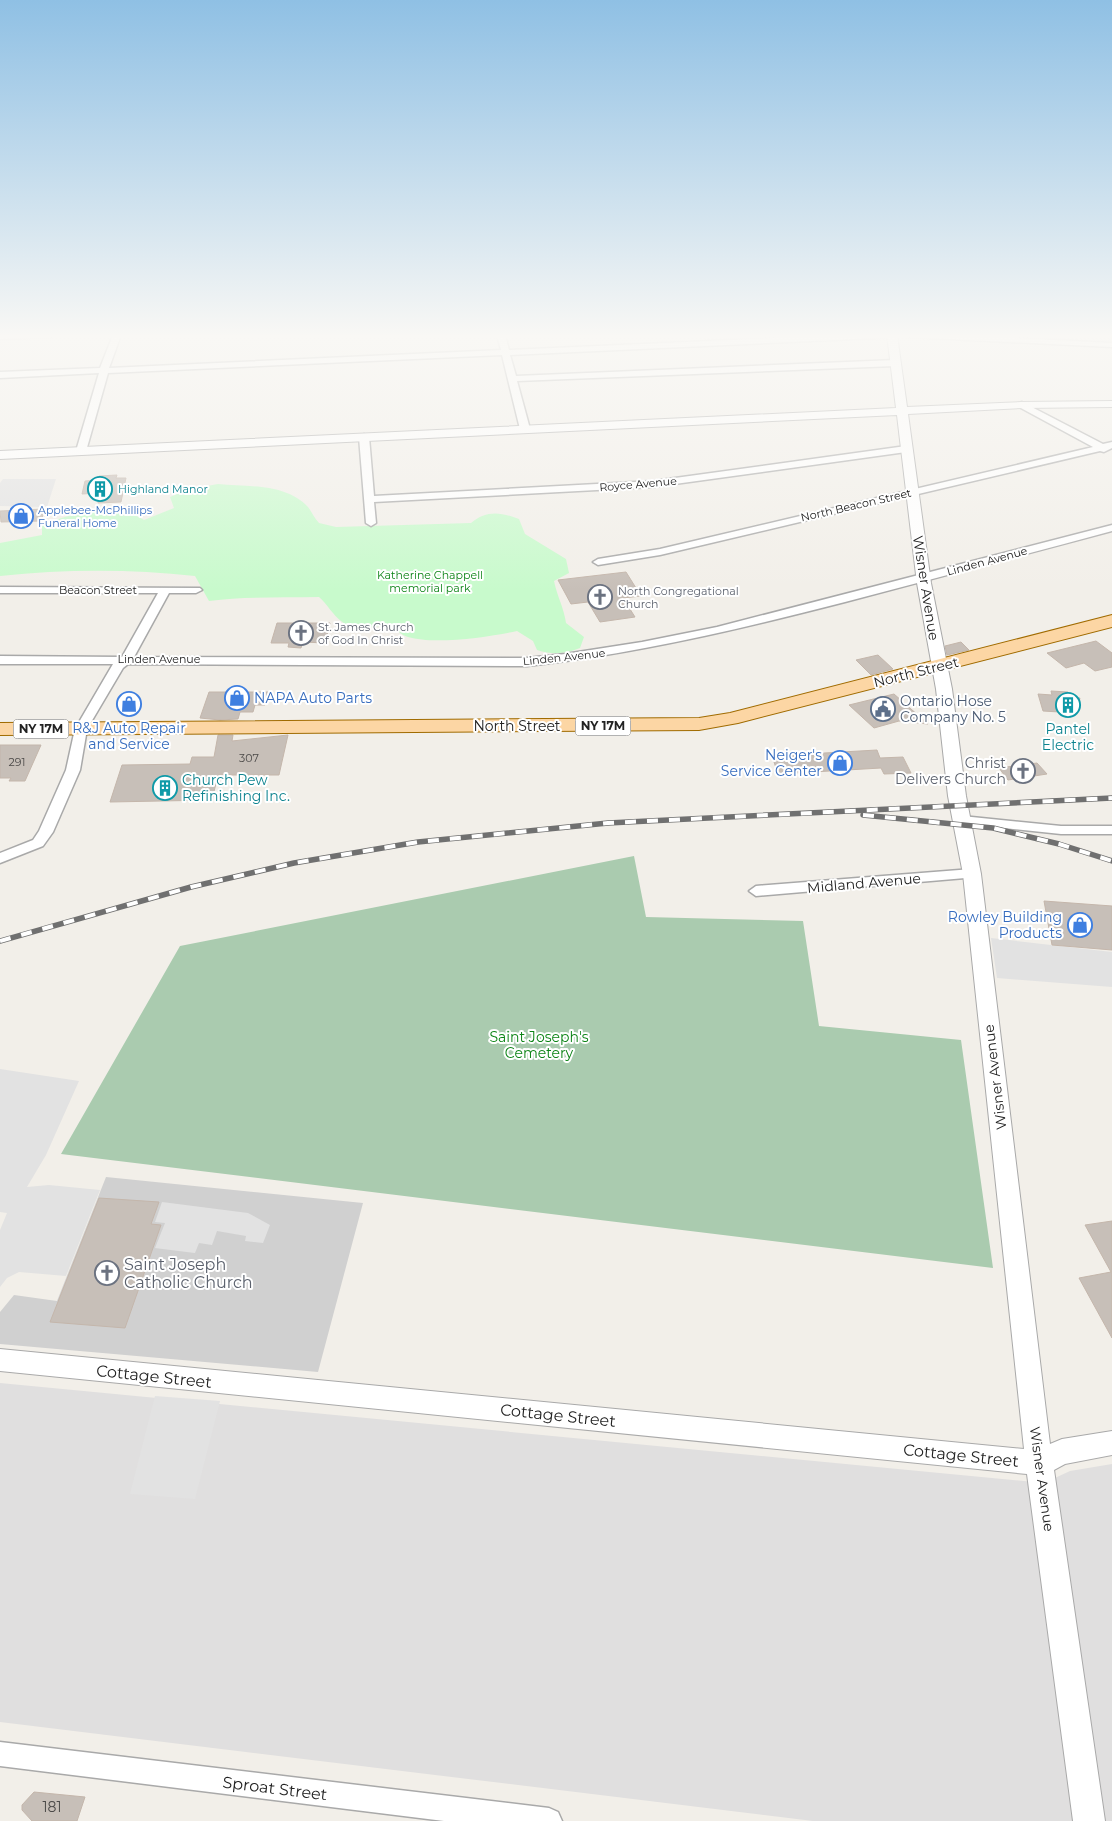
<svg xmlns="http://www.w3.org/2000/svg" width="1112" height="1821" font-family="Montserrat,sans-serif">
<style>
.residential{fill:#e0dfdf}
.religious{fill:#d0d0d0}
.cemetery{fill:#aacbaf}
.park{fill:#c8facc}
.parking{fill:#e2e2e2}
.building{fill:#c7bfb8;stroke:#c4b6ab}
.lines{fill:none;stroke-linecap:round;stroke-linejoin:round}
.minor-casing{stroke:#a9a9a9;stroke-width:3}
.tertiary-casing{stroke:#a9a9a9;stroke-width:2}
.primary-casing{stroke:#a06b00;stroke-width:2}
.minor{fill:#fff;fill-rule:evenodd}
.tertiary{fill:#fff;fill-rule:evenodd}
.primary{fill:#fcd6a4;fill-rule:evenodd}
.rail-casing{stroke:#707070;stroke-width:5.5}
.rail{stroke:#fff;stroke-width:4;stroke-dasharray:11;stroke-linecap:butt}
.labels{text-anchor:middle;stroke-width:4;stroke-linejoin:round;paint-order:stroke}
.far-street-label{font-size:11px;fill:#222;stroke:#fff}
.far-culture-label{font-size:11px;fill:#0d838f;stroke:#fff;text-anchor:start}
.far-shop-label{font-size:11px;fill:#366cbe;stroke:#fff;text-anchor:start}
.far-park-label{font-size:11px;fill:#0c8416;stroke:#fff}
.far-worship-label{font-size:11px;fill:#5b616d;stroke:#fff;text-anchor:start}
.number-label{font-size:11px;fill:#4b4948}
.shield{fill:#fff;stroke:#646464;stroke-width:1}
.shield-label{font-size:12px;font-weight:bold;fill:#222}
.street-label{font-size:14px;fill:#222;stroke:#fff}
.shop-label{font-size:14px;fill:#366cbe;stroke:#fff;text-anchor:end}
.service-label{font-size:14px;fill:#4e5e75;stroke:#fff;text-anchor:start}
.culture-label{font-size:14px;fill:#0d838f;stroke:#fff}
.worship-label{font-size:14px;fill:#5b616d;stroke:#fff;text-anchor:end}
.park-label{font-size:14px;fill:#0c8416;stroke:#fff}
.near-number-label{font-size:14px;fill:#4b4948}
.near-worship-label{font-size:16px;fill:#5b616d;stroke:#fff;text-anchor:start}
.near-street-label{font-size:16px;fill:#222;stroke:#fff}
</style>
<rect width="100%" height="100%" fill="#f2efe9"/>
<path class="residential" d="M0 1383 1044 1483 1070 1471 1112 1464V1821H813L0 1722Z"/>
<path class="religious" d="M106 1177 363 1203 318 1372 0 1344V1312L14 1295 57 1301Z"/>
<path class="cemetery" d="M634 856 646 917 803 921 819 1026 961 1040 993 1268 61 1154 180 946Z"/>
<path class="park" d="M218 484C247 487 286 483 308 507 312 512 314 518 319 523L336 527 471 523C486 510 501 512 519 519L525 534 566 559 569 573 554 581C557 596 564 608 566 623L584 637 580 648C565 654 553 655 537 650L533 641 517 631C489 637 435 645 408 637 401 635 394 628 389 624 374 627 354 632 341 621 333 615 327 604 319 597 282 598 245 596 209 601L195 576C131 569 65 569 0 576V543L42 535V524C74 514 114 501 144 520L174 508 170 497 190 489Z"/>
<path class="parking" d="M953 335H1036L1112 339V342Z
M3 479H56L47 507 0 506V483Z
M991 938 1112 952V987L997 978Z
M0 1069 79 1081 46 1155 27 1187 49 1185 100 1190 66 1276 19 1272 7 1278 0 1287V1230L7 1213 0 1212Z
M162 1202 248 1213 270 1225 263 1243 245 1241 246 1236 217 1231 212 1245 199 1243 195 1253 155 1248 165 1223 155 1222Z
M155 1396 220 1401 195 1499 130 1494Z"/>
<path class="building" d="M117 475 116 478H126L121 502 98 503 100 493 82 494 85 481 98 480 99 476Z
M45 509 41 521 1 522 0 511Z
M626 572 641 596 623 598 635 617 600 622 588 602 571 604 558 580Z
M277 623H330L325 643 303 642 301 648 288 647 289 643H271Z
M1096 641 1112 653V667L1095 671 1084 663 1066 668 1047 653Z
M961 642 969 650 947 655 945 646Z
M878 655 893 669 871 675 856 660Z
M1051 691 1068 692 1070 698H1080L1076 713 1043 711 1038 694 1052 695Z
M209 692H269L265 705H255L253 712H240L238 719 220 720 200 718Z
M894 694 928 724 899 721 874 728 849 705Z
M218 735H233L232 741 288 735 279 775H218L212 800 110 802 122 765 190 764 192 757H214Z
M0 745H41L25 781H9L11 778H0Z
M877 750 880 758 903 757 911 773 884 774 881 768 778 774 772 756Z
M1037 763 1047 774 1008 780 999 768Z
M1044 901 1112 906V950L1052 945Z
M99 1198 159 1202 151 1224 161 1225 125 1328 50 1322Z
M1112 1221V1338L1079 1278 1111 1272 1085 1225Z
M34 1792 85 1797 77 1821H32L22 1810V1805Z"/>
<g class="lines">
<defs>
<path id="minor" d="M0 335H55L51 337 0 339Z
M113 335H121L109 368 501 350 497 335H505L509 350 842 335H903L899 337 510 355 516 376 895 360 899 363 895 366 517 381 530 429 525 432 520 429 502 355 108 373 86 451 78 453 76 451 99 373 0 378V372L100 368Z
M904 335H960L1112 343V347L908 337Z
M1022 402 1103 444 1112 442V448L1104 452 1100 451 660 555 598 565 593 562 598 559 660 549 1093 447 1019 407V403Z
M364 434 369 437 374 496 653 481 906 446 911 449 906 452 653 487 374 502 376 523 371 526 366 523 359 437Z
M1112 525V531C1023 555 934 579 845 602 740 629 635 654 527 666L128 664 123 668 87 729 80 770 53 832 43 846 0 863V853L33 840 39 831 66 770 75 729 113 664H0V656L122 657 158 593H0V587L200 588 202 590 196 593H169L134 657 527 658 565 654 642 642 717 627Z
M962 816 1061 826H1112V834H1061L957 823 955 820Z
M972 869 979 874 977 877 756 896 749 891 756 886Z
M0 1742 549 1808 558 1812 562 1821H444L0 1766Z"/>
<path id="tertiary" d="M887 335H897L907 407 1022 402 1112 401V407L1022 408 908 414 931 583 952 689 966 796 981 874 1050 1444 1062 1439 1112 1431V1455L1065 1464 1054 1470 1105 1821H1073L1027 1474 0 1371V1349L1024 1449 963 874 948 796 936 689 917 583 897 415 0 459V451L896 408Z"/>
<path id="primary" d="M1112 615V627L738 723 699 730 0 735V723L699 718 730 713Z"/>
</defs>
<use href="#minor" class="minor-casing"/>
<use href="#tertiary" class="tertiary-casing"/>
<use href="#primary" class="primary-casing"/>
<use href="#minor" class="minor"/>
<use href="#tertiary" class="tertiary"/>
<use href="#primary" class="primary"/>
<defs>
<path id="rail" d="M863 815 993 828 1059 844 1112 861
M0 941 191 887 294 863 418 842 608 823 1112 798"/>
</defs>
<use href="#rail" class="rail-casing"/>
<use href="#rail" class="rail"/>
</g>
<linearGradient id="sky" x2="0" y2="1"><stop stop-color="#8fc0e4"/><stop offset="0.57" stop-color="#f9f8f5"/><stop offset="1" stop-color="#f9f8f5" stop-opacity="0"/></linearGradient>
<rect width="1112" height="590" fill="url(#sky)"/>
<defs>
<symbol id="building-ring" viewBox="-11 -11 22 22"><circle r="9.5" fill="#fff" stroke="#0f9aa8" stroke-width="1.5"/><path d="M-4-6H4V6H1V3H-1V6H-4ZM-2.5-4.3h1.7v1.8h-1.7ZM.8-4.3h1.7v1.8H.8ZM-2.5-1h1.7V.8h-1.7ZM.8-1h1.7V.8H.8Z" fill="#0f9aa8"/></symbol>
<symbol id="shop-ring" viewBox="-11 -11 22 22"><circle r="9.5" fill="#fff" stroke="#3f7fe0" stroke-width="1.5"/><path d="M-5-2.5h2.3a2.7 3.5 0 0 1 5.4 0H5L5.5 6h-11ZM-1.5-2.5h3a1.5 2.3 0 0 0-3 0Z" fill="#3f7fe0"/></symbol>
<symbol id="church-ring" viewBox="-11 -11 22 22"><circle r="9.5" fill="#fff" stroke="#6b7280" stroke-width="1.5"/><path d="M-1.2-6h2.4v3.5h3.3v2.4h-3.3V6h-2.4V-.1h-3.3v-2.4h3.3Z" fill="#6b7280"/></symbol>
<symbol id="civic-ring" viewBox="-11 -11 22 22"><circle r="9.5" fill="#fff" stroke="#5c6f8a" stroke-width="1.5"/><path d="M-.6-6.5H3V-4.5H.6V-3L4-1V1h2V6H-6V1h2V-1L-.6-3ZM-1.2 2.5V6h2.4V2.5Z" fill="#5c6f8a"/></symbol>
</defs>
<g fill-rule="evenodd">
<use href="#building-ring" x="86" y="475" width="28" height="28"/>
<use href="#shop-ring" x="7" y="502" width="28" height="28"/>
<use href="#church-ring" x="586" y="583" width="28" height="28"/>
<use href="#church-ring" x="287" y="619" width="28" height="28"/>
<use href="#shop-ring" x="223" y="684" width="28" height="28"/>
<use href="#shop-ring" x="115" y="690" width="28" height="28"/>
<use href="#building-ring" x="1054" y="691" width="28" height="28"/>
<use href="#civic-ring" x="869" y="695" width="28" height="28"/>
<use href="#shop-ring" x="826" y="749" width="28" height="28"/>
<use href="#church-ring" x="1009" y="757" width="28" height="28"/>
<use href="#building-ring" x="151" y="774" width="28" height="28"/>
<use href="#shop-ring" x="1066" y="911" width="28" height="28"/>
<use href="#church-ring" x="93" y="1259" width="28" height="28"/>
</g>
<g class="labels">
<g class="far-street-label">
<text transform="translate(638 484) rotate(-5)" y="4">Royce Avenue</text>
<text transform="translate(856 505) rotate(-13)" y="4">North Beacon Street</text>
<text transform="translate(987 561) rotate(-15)" y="4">Linden Avenue</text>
<text x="98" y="594">Beacon Street</text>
<text transform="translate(564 657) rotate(-6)" y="4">Linden Avenue</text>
<text x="159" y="663">Linden Avenue</text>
</g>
<g class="far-culture-label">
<text x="118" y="493">Highland Manor</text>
</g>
<g class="far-shop-label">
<text x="38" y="514">Applebee-McPhillips<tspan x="38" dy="13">Funeral Home</tspan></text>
</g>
<g class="far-park-label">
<text x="430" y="579">Katherine Chappell<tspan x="430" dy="13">memorial park</tspan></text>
</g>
<g class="far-worship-label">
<text x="618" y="595">North Congregational<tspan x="618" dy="13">Church</tspan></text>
<text x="318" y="631">St. James Church<tspan x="318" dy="13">of God In Christ</tspan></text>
</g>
<g class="number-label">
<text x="249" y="762">307</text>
<text x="17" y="766">291</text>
</g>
<g class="shield">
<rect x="575.5" y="716.5" width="55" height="19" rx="4"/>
<rect x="13.5" y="719.5" width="55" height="19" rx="4"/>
</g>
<g class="shield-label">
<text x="603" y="730">NY 17M</text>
<text x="41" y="733">NY 17M</text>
</g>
<g class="street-label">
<text transform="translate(926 588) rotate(81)" y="5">Wisner Avenue</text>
<text transform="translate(916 672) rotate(-14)" y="5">North Street</text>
<text x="517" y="731">North Street</text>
<text transform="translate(864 883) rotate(-5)" y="5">Midland Avenue</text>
<text transform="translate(995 1077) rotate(-97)" y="5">Wisner Avenue</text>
<text transform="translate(1042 1479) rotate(82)" y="5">Wisner Avenue</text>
</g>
<g class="shop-label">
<text x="254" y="703" text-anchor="start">NAPA Auto Parts</text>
<text x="129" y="733" text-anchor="middle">R&amp;J Auto Repair<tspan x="129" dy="16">and Service</tspan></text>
<text x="822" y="760">Neiger's<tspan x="822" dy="16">Service Center</tspan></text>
<text x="1062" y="922">Rowley Building<tspan x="1062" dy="16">Products</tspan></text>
</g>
<g class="service-label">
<text x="900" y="706">Ontario Hose<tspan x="900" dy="16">Company No. 5</tspan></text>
</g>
<g class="culture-label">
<text x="1068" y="734">Pantel<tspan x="1068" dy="16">Electric</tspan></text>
<text x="182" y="785" text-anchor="start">Church Pew<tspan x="182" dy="16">Refinishing Inc.</tspan></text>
</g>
<g class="worship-label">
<text x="1006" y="768">Christ<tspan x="1006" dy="16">Delivers Church</tspan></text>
</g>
<g class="park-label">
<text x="539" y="1042">Saint Joseph's<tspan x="539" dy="16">Cemetery</tspan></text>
</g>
<g class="near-number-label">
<text x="52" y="1812">181</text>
</g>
<g class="near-worship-label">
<text x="124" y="1270">Saint Joseph<tspan x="124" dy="18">Catholic Church</tspan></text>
</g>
<g class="near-street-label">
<text transform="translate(154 1376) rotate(6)" y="6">Cottage Street</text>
<text transform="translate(558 1415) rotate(6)" y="6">Cottage Street</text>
<text transform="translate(961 1455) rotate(6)" y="6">Cottage Street</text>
<text transform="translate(275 1788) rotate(7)" y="6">Sproat Street</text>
</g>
</g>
</svg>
